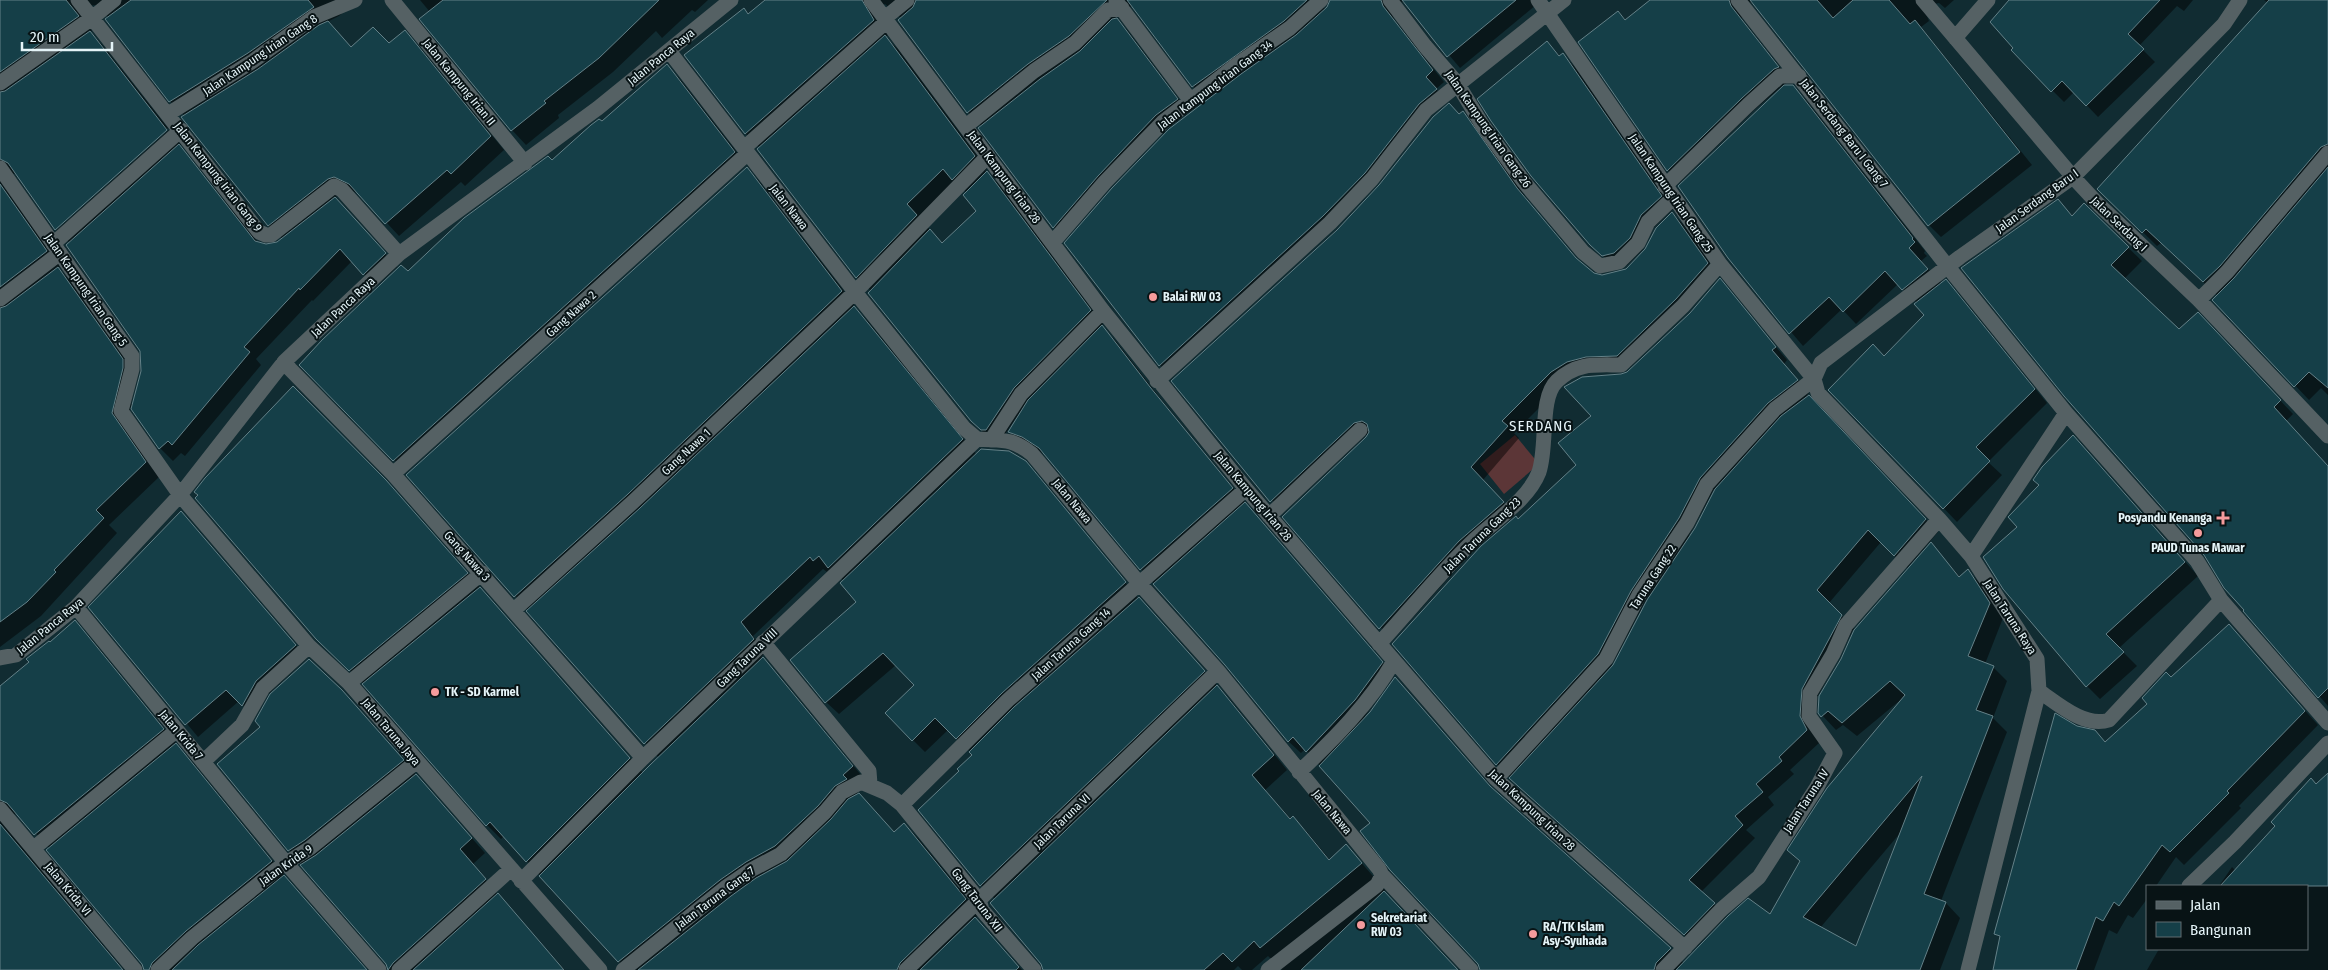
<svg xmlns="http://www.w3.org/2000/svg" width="2328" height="970" font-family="'Fira Sans Condensed',sans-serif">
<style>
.green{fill:#5c3637}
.shadow{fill:#0007;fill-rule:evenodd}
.building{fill:#153f48;stroke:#648188;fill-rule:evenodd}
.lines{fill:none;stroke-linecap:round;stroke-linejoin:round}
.minor{stroke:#556164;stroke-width:15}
.poi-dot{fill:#f59b9c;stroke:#081315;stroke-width:2}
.labels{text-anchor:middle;stroke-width:4;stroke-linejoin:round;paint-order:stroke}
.street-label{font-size:12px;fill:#e5f4f8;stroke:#081315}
.poi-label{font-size:12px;font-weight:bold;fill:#e5f4f8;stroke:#081315;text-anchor:start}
.quarter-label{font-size:15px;letter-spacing:1px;fill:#e5f4f8;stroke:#081315}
</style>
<rect width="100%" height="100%" fill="#112c32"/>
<path class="green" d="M1515 435 1539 464 1504 494 1480 464Z"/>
<path class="shadow" d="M0 0H357L339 16 327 22 352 48 389 44 405 32 418 45 504 150 465 186 461 182 399 236 361 195 348 189 334 198 397 267 376 286 352 261 313 301 312 300 256 359 261 365 185 456 181 453 173 461 160 448 131 406 126 428 159 477 109 525 117 533 41 616 0 647ZM96 5 109 18 107 20 170 101 185 116 183 117 266 224 283 239 277 244 266 246 258 242 191 159 179 146 181 145 169 130 57 230 70 243 141 351 142 371 134 404H131L136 374 72 282 58 268 60 266 8 175 17 173 56 230V227L168 128 104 47 90 32 92 31 82 17 87 6Z
M420 0H708L695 12 692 10 662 38 656 31 613 72 558 115 559 118 526 145 512 130 421 19 430 12Z
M767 0H1317L1326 10 1330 0H1542L1460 68 1406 4 1402 2 1395 4 1392 13 1394 19 1444 82 1436 89 1447 101 1430 116 1172 377 1160 365 1066 243 1208 101 1193 86 1134 6 1124 8 1121 15 1111 20 1117 19 1128 31 1187 110 1167 126 1109 186 1064 238 1054 227 982 127 968 112 899 20 901 18 885 4 879 7 875 17 888 35 885 37 898 49 987 169 985 171 1000 185 1103 324 1101 326 1115 340 1163 402 1245 502 1244 503 1394 675 1365 716 1367 718 1396 679 1498 795 1684 963 1770 916 1904 697 1857 736 1843 725 1836 730 1820 713 1931 544 1961 578 1968 571 1982 585 2003 618 1985 664 1993 667 2007 681 1993 718 2007 732 1941 901 1946 903 1960 918 1940 970H1480L1479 963 1372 823 1305 749 1301 753 1288 741 1226 664 1141 569 1049 457 1037 450 1023 445 1010 432 1018 419 1016 418 999 443 985 434 972 421 871 291 857 277 760 148 746 134 686 55 744 10 749 15ZM955 182 967 193 978 211 943 244 919 218ZM1901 832 1856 948 1820 928Z
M1652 0H1954L1945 8 1939 3 1929 5 1926 14 1929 21 1921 27 2032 165 1941 237 1929 225 1755 5 1750 2 1741 9 1742 19 1790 80 1754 110 1680 182 1668 170 1580 42 1618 12 1626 20Z
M2011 0H2193L2184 11 2177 6 2139 46 2155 62 2098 117 2074 92 2064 102 2012 50 2015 48Z
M2264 0H2328V395L2321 388 2309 400 2214 300 2218 296 2161 243 2157 246 2099 189 2268 3Z
M1547 42 1561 57 1563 55 1575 67 1673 209 1653 228 1642 250 1627 265 1616 268 1591 244Z
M668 67 680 79 746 164 406 472 301 365 408 273 602 123Z
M1793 87 1806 100 1925 251 1924 253 1927 256 1921 261 1942 284 1946 281 1959 294 2047 403 1988 462 2002 475 1957 522 1830 390 1884 357 1926 315 1917 303 1898 284 1856 324 1842 309 1803 346 1728 258Z
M1463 113 1475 125 1529 202 1582 265 1594 275 1602 276 1626 270 1646 250 1672 213 1684 225 1719 276 1630 367 1579 374 1563 384 1514 433 1519 438 1483 480 1515 515 1471 553 1392 640 1284 517 1370 434 1366 435 1283 513 1173 381Z
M747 169 759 181 854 304 853 306 867 320 976 454 1025 462 1038 475 1137 597 1231 701 1287 770 1265 790 1291 819 1293 818 1307 832 1330 860 1346 845 1385 890 1384 893 1457 970H1282L1268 956 1252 970H1242L1238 966 1234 970H1043V964L995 899 981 885 920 810 961 771 974 755 948 730 925 752 913 740 916 685 896 665 839 714 826 702 858 602 844 581 831 569 827 572 823 569 753 636 766 652 761 657 777 673 866 781 856 790 859 795 895 833 904 824 918 838 980 914 975 918 1022 970H627L504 836 501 839 487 825 364 684 330 652 399 495 643 773 659 758 408 475Z
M2058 201 2073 216 2084 205 2142 261 2124 279 2179 331 2211 327 2293 414 2286 421 2328 467V706L2245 611Z
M1720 280 1787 360 1784 364 1809 393 1807 395 1938 532 1907 568 1881 542 1829 603 1854 628 1813 705 1819 743 1790 770 1794 774 1768 797 1774 805 1746 830 1755 838 1701 892 1726 916 1697 946 1523 791 1497 764 1393 644 1577 465 1593 416 1570 384 1589 376H1621L1628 373 1690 314ZM1717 486H1718L1691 536 1689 535 1713 491ZM1648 596 1650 597 1614 666 1609 670Z
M2086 450 2198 576 2119 648 2137 666 2100 699 2087 686 2019 527 2040 485Z
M181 513 307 658 268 694 254 717 239 701 198 737 90 607Z
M75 622 89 636 177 744 176 745 190 759 285 876 284 877 367 970H145L143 963 50 849 18 814 9 815 5 826 124 970H0V687Z
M2229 626 2318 725 2239 806 2241 808 2184 865 2176 857 2156 886H2147V899L2133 918 2128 915 2117 934 2109 930 2094 970H1993L2001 938 1996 934 2106 744 2149 705 2171 679Z
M341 690 485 853 473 864 498 895 565 970H388L387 963 289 850Z
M2328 775V970H2147L2159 949H2307V886H2219L2232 867 2235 870Z"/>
<path class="building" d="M0 0H66L79 16 0 72Z
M131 0H308L314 7 248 53 169 102 105 19Z
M443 0H659L599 58 544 101 546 103 511 131 419 19Z
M765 0H862L874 20 745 134 684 55 744 8 748 14Z
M916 0H1107L1069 36 1028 64 967 113 898 20 913 7Z
M1127 0H1307L1284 21 1192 87Z
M1330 0H1381L1383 6 1433 70 1426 77 1437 89 1419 104 1365 173 1323 216 1159 366 1064 243 1112 188 1169 129 1241 74 1296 35 1327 7Z
M1402 0H1516L1447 57Z
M1650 0H1729L1731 6 1779 67 1774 69 1742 98 1667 171 1578 42 1618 11 1625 20Z
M1750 0H1817L1833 18 1853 0H1889L1910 24 1915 20 2020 152 1928 226Z
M2009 0H2160L2128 34 2144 49 2086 106 2062 81 2051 92 2011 50 2013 48 1990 22Z
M2269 0H2328V144L2321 147 2220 266 2203 282 2146 229 2142 233 2097 189Z
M1117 18 1178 99 1156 115 1098 176 1053 228 978 128 1040 79 1080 51 1112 19Z
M328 21 351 47 373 27 389 43 405 30 491 136 451 174 447 170 385 224 349 184 334 177 328 179 268 226 181 117 258 69 319 25Z
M90 31 167 130 55 230 8 163 0 159V92L5 91Z
M885 35 975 156 952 180 943 169 907 204 917 215 856 278 757 149Z
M1547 41 1559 56 1563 53 1662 196 1641 215 1630 238 1614 253 1602 256 1590 245 1531 176 1491 121 1477 99Z
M667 64 735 152 393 461 299 365 322 340 401 265 408 271 464 218 548 156 552 160 591 125 599 119 602 121Z
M1784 85H1793L1913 238 1912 239 1915 242 1909 248 1928 269 1902 290 1885 271 1843 312 1829 297 1789 334 1728 258 1678 186Z
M1449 103 1459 114 1463 111 1517 188 1576 258 1594 273 1602 275 1626 269 1645 249 1656 228 1672 212 1708 263 1676 299 1617 356 1586 357 1567 362 1551 372 1502 421 1508 426 1471 467 1504 502 1459 541 1379 629 1282 517 1366 437 1369 432 1367 424 1362 421 1354 423 1270 502 1171 381 1337 230 1379 185 1433 117Z
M179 144 255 241 266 244 277 242 335 197 386 253 363 275 340 249 300 290 299 288 244 347 250 352 172 445 168 441 159 449 131 409 141 371 140 351 66 245Z
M747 167 842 291 628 494 514 597 406 475Z
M2328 167V388L2309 372 2294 387 2212 300 2234 278Z
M987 171 1091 310 1014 388 986 430H981L971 421 868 293 930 229 942 243 976 211 963 195Z
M0 184 47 251 0 287Z
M2058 199 2072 216 2084 203 2129 247 2111 265 2179 329 2198 312 2281 400 2274 407 2328 466V688L2318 698 2243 611 2244 610 2224 588 2204 555 2064 396 1961 268Z
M58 267 123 359V368L112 413 146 462 96 510 104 518 54 570 56 572 27 602 0 622V308L6 306Z
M1720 278 1776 347 1772 350 1798 380 1768 403 1700 478 1679 518 1631 591 1598 654 1496 765 1392 644 1481 546 1516 516 1518 519 1576 465 1558 443 1591 416 1564 387 1582 377 1621 374 1627 372 1690 313Z
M1946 279 2035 389 1976 447 1990 461 1943 509 1828 390 1873 344 1884 356 1924 315 1914 304Z
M854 306 963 439 828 568 819 556 813 561 810 557 741 622 754 639 644 744 526 611 640 508Z
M1102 325 1150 387 1233 488 1140 570 1039 448 1022 437 1008 432 1028 400Z
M293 386 386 480 468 573 349 671 316 639 195 498 198 495 194 492 205 478Z
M1809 395 1926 519 1894 556 1868 530 1817 590 1842 615 1802 689 1800 716 1807 730 1779 757 1782 761 1756 784 1763 792 1735 816 1743 825 1689 880 1715 903 1684 935 1509 778 1613 665 1647 600 1695 528 1715 489 1781 416Z
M2073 435 2185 562 2106 634 2124 652 2086 687 2003 589 1983 557 2017 527 2008 517 2039 485 2033 480 2042 467Z
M981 449 1009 451 1026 461 1126 582 1002 693 956 739 935 718 912 741 885 713 914 685 883 653 825 703 790 660 856 602 840 583Z
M1245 502 1383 662 1355 700 1306 752 1293 737 1288 742 1225 665 1153 584Z
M181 511 296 645 256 681 242 706 226 690 185 725 88 607Z
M1931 542 1959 577 1968 569 1990 603 1968 656 1994 666 1976 710 1993 716 1924 894 1946 902 1920 970H1676L1728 916 1748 898 1770 914 1800 861 1787 850 1827 788 1905 695 1890 681 1842 723 1828 711 1821 717 1818 713 1819 696 1841 659 1854 630ZM1922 776 1856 946 1803 917Z
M480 587 630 758 526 862 490 822 486 826 362 684Z
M1139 597 1205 671 980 886 918 810 959 771 957 769 972 755 969 752 1014 707Z
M75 620 164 729 34 835 7 803 0 800V686L29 662 26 659 49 641 50 642Z
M2229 624 2305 711 2227 791 2229 793 2170 852 2162 845 2119 906 2114 902 2103 921 2096 917 2076 970H1993L2000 936 1994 934 2055 713 2077 726 2095 730 2105 742 2147 704 2142 698 2166 672 2171 677Z
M763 657 853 766 843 775 847 779 835 786 818 806 775 846 746 862 720 880 618 962 539 876 650 765Z
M309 659 342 690 404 760 305 840 288 851 217 764 260 727 255 721 270 694Z
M1395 677 1490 786 1671 948 1656 963 1654 970H1480L1478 964 1390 870 1360 831 1370 823 1319 766 1370 712Z
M1217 685 1274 755 1252 775 1290 819 1293 816 1329 860 1346 844 1362 863 1260 948 1254 941 1232 962 1223 953 1204 970H1043L1041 964 990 903Z
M176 743 272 861 186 931 152 963 149 970H144L142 964 46 850Z
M2328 773V886H2220L2275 826 2271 822 2311 778 2316 784Z
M416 774 472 838 460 849 486 879 393 963 388 970 386 964 300 865 316 855Z
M859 793 894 832 904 823 966 899 900 963 897 970H638L731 896 756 878 787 861 831 819 848 799Z
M0 824 123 970H0Z
M284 875 367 970H172L198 945Z
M1384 891 1458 970H1301L1383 892Z
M498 893 564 970H413Z
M975 917 1019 967 1016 970H920Z"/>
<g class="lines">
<path class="minor" d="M78 0 259 232 266 235H271L334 186 342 190 399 254
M392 0 525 163
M871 0 1103 311 1246 489 1496 779 1685 948
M1390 0 1425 46 1457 83 1483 126 1524 182 1583 252 1600 266 1619 262 1638 243 1648 222 1673 198
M1538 0 1720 264 1814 379 1818 393 1939 519 1971 556 2037 659 2039 691 1968 970
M1738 0 1948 267 2066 413 2197 561 2221 600 2328 723
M1923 0 2073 177 2099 205 2199 300 2328 436
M1116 1 1191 101
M885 18 907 0
M1955 38 1988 0
M669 51 855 292 964 428 977 439C1003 441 1010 437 1032 454L1139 583 1218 671 1379 869 1382 875 1471 970
M0 83 92 18 114 0
M168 114 253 61 314 17 355 0
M966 126 1034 71 1075 43 1108 10 1122 8
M744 148 887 21
M0 168 132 356V369L121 411 180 495 309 646 349 683 600 970
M1665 186 1748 105 1780 76H1799
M1053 242 1105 182 1163 122 1235 66 1290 28 1321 0
M53 244 181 130
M0 299 60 253
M2199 300 2227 272 2328 153
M284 362 290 369 393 474 643 758
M1814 379 1821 363 1960 257 2073 177 2224 24 2240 0
M1157 381 1330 223 1372 179 1426 110 1564 0
M991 440 1021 394 1103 311
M393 474 748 153
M1269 516 1360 430
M1971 556 2066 413
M76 607 286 863 379 970
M514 610 634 501 855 292 988 156
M763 642 869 771 870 784
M1379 644C1408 612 1436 578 1466 548 1488 524 1527 503 1539 472 1548 445 1539 398 1557 381 1577 362 1596 365 1621 365L1683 306 1720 264
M0 658 16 655 76 607 180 495 284 362 399 254 598 108 731 0
M349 683 482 573
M2039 691C2058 704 2085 728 2109 720L2221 600
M203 762 242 725 263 688 309 646
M1299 772C1334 739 1370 703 1394 661
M1496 779 1606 659 1639 595 1687 523 1707 484 1775 409 1814 379
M902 805 1008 700 1246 489
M0 809 135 970
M34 848 177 730
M521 881 643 758 977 439
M2189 886 2235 842 2328 743
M158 970 192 938 277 869 310 848 416 762
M399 970 511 869
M623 970 725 888 751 870 781 854 825 812 842 792 861 782 887 793 902 805 979 900 982 910 1034 970
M906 970 1218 671
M1268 970 1377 885 1382 875
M1663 970 1722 909 1759 877 1817 787 1835 753 1809 716 1810 693 1833 654 1846 625 1939 519"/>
</g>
<g class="poi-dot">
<circle cx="1153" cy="297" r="5"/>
<path d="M2220.5 510.5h5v5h5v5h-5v5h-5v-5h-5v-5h5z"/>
<circle cx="2198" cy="533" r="5"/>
<circle cx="435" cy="692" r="5"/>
<circle cx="1361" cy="925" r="5"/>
<circle cx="1533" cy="934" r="5"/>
</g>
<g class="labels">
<g class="street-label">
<text transform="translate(260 55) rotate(-34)" y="4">Jalan Kampung Irian Gang 8</text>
<text transform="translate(661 57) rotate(-39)" y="4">Jalan Panca Raya</text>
<text transform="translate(459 82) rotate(51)" y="4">Jalan Kampung Irian II</text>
<text transform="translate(1215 85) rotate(-37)" y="4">Jalan Kampung Irian Gang 34</text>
<text transform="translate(1488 129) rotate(55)" y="4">Jalan Kampung Irian Gang 26</text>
<text transform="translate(1844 133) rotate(52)" y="4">Jalan Serdang Baru I Gang 7</text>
<text transform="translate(218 177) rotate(52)" y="4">Jalan Kampung Irian Gang 9</text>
<text transform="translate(1004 177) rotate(53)" y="4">Jalan Kampung Irian 28</text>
<text transform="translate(1671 193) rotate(56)" y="4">Jalan Kampung Irian Gang 25</text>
<text transform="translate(2037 201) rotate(-36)" y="4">Jalan Serdang Baru I</text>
<text transform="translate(789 207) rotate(52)" y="4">Jalan Nawa</text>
<text transform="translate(2119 224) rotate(44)" y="4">Jalan Serdang I</text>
<text transform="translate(86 290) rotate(55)" y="4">Jalan Kampung Irian Gang 5</text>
<text transform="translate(343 307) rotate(-43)" y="4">Jalan Panca Raya</text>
<text transform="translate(571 314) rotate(-42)" y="4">Gang Nawa 2</text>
<text transform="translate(686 452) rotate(-43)" y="4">Gang Nawa 1</text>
<text transform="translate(1253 496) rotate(50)" y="4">Jalan Kampung Irian 28</text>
<text transform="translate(1072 501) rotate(50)" y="4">Jalan Nawa</text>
<text transform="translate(1482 535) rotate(-44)" y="4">Jalan Taruna Gang 23</text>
<text transform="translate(467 556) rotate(48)" y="4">Gang Nawa 3</text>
<text transform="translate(1653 577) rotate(-57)" y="4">Taruna Gang 22</text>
<text transform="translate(2010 617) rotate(57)" y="4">Jalan Taruna Raya</text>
<text transform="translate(50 626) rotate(-39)" y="4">Jalan Panca Raya</text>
<text transform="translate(1071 644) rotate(-42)" y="4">Jalan Taruna Gang 14</text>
<text transform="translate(747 658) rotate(-44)" y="4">Gang Taruna VIII</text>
<text transform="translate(391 732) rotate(50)" y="4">Jalan Taruna Jaya</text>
<text transform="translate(181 735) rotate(50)" y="4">Jalan Krida 7</text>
<text transform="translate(1806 801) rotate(-57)" y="4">Jalan Taruna IV</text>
<text transform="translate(1532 810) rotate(43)" y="4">Jalan Kampung Irian 28</text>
<text transform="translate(1332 812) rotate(50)" y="4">Jalan Nawa</text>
<text transform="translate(1062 821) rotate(-44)" y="4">Jalan Taruna VI</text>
<text transform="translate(286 865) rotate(-35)" y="4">Jalan Krida 9</text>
<text transform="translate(68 889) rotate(50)" y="4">Jalan Krida VI</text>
<text transform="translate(715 898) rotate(-37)" y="4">Jalan Taruna Gang 7</text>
<text transform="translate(977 900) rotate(53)" y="4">Gang Taruna XII</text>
</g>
<g class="poi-label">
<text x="1163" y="301">Balai RW 03</text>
<text x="2212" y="522" text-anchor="end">Posyandu Kenanga</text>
<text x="2198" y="552" text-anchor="middle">PAUD Tunas Mawar</text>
<text x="445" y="696">TK - SD Karmel</text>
<text x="1371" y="922">Sekretariat<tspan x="1371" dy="14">RW 03</tspan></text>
<text x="1543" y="931">RA/TK Islam<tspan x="1543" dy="14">Asy-Syuhada</tspan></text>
</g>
<g class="quarter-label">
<text x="1541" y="431">SERDANG</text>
</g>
</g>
<rect x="2146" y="885" width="162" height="65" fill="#081315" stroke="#606d70"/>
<rect x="2156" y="901" width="25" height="8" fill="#556164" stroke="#606d70"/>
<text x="2190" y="910" font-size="15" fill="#e5f4f8">Jalan</text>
<rect x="2156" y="922" width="25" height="15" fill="#153f48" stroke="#606d70"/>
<text x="2190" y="935" font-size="15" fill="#e5f4f8">Bangunan</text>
<path d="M22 42v8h90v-8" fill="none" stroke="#e5f4f8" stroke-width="2.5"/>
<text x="30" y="42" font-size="15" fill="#e5f4f8" stroke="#081315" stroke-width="4" paint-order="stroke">20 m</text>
</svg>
